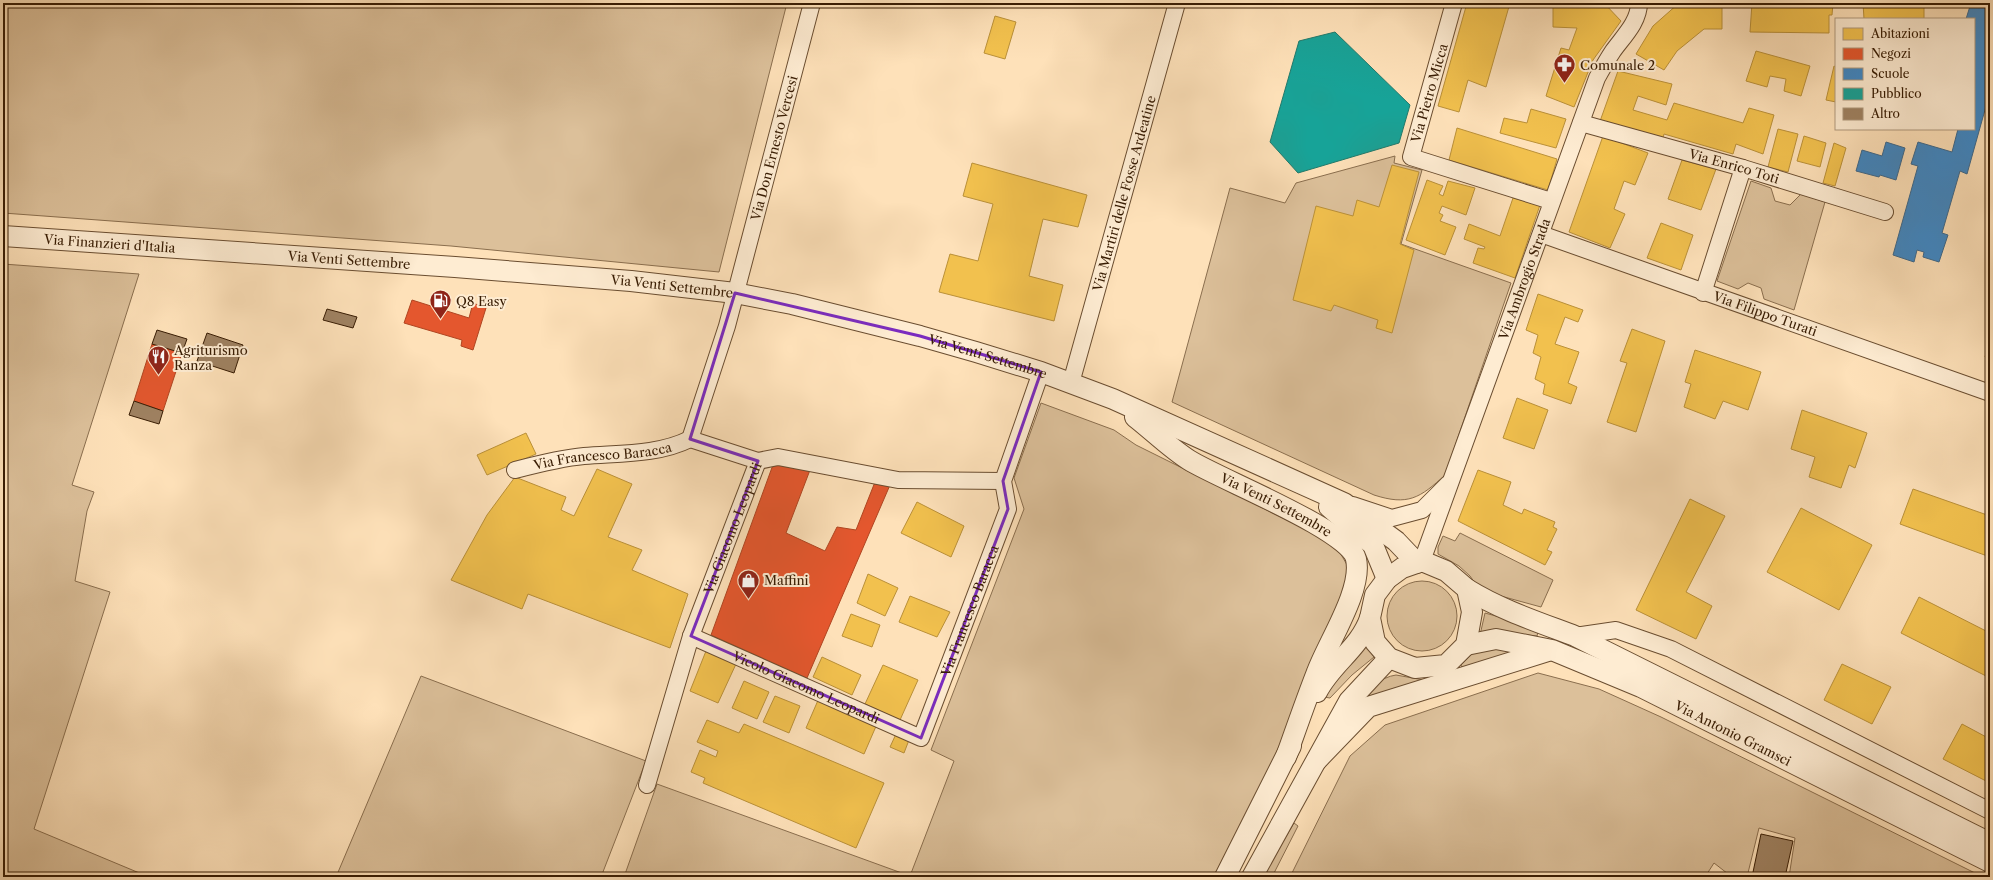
<svg xmlns="http://www.w3.org/2000/svg" width="1993" height="880" font-family="'Libre Caslon Text',serif">
<style>
.green{fill:#dcc09a;stroke:#8a6e4e}
.homes{fill:#f2c14e;stroke:#ba9038}
.shops{fill:#e4572e;stroke:#b04521}
.schools{fill:#3f88c5;stroke:#3d688b}
.public{fill:#17a398;stroke:#217a6b}
.building{fill:#9f8262;stroke:#381c03}
.lines{fill:none;stroke-linecap:round;stroke-linejoin:round}
.minor-casing{stroke:#6a4d30;stroke-width:18}
.tertiary-casing{stroke:#6a4d30;stroke-width:22}
.minor{stroke:#feecd2;stroke-width:16}
.tertiary{stroke:#feecd2;stroke-width:20}
.marked{fill:none;stroke:#7b2cbf;stroke-width:3;stroke-linejoin:round}
.labels{text-anchor:middle;stroke-width:4;stroke-linejoin:round;paint-order:stroke}
.poi-label{font-size:13px;fill:#381c03;stroke:#feecd2;text-anchor:start}
.street-label{font-size:13px;fill:#381c03;stroke:#feecd2}
</style>
<rect width="100%" height="100%" fill="#fee1b9"/>
<filter id="stains"><feTurbulence type="fractalNoise" baseFrequency=".005" numOctaves="4"/><feColorMatrix values="0 0 0 0 .2 0 0 0 0 .09 0 0 0 0 .02 0 0 0 .5 -.17"/></filter>
<radialGradient id="worn" r=".72"><stop offset=".6" stop-color="#630" stop-opacity="0"/><stop offset="1" stop-color="#630" stop-opacity=".3"/></radialGradient>
<path class="green" d="M3 3H787L719 272 451 246 3 213Z
M1395 156 1394 163 1422 170 1401 244 1511 283 1445 475C1420 498 1408 506 1374 495L1172 402 1230 188 1285 203 1296 183Z
M1751 181 1771 188 1775 201 1790 205 1801 194 1825 202 1794 310 1764 299 1761 288 1748 283 1738 289 1717 281Z
M3 264 139 274 72 485 94 492 87 511 75 581 110 592 34 829 149 877H3Z
M1041 403 1114 430 1136 445 1335 544 1350 570 1346 591 1277 758 1218 877H624L657 784 910 876 954 761 931 750 1024 509 1014 478Z
M1460 533 1553 580 1541 607 1486 592 1477 586 1470 576 1459 566 1438 554V547L1443 536 1455 541Z
M1387 616a35 35 0 1 1 70 0a35 35 0 1 1-70 0Z
M1485 613 1539 628 1537 636 1497 632 1480 635Z
M1366 645 1374 657 1352 675 1330 698 1324 697 1325 692Z
M1493 645 1527 647 1463 669 1461 665 1474 652Z
M1538 673 1599 689 1661 717 1983 877H1789L1795 838 1759 828 1747 877H1732L1714 863 1705 877H1290L1350 756 1385 725Z
M1396 675 1424 680 1356 702C1366 690 1381 677 1396 675Z
M421 676 646 761 601 877H336Z
M1294 823 1298 826 1272 877H1262Z"/>
<path class="homes" d="M1467 3H1510L1486 87 1468 80 1459 112 1438 106Z
M1553 3H1604L1621 21 1593 60 1574 107 1546 96 1561 48 1569 50 1577 28 1553 27Z
M1679 3H1722V29H1704L1677 51 1664 70 1636 54 1653 26Z
M1752 3H1833L1832 15H1829V33L1750 32Z
M1863 3H1887V7H1897V3H1924V19H1864Z
M995 16 1016 22 1005 59 984 53Z
M1756 51 1810 66 1801 96 1784 91 1786 79 1770 76 1767 87 1746 81Z
M1834 66 1836 67V102L1826 100Z
M1618 71 1672 84 1666 105 1638 96 1633 110 1667 120 1674 103 1743 123 1749 108 1774 115 1763 154 1736 144 1733 154 1664 134 1662 142 1599 124Z
M1531 109 1566 119 1556 148 1500 133 1504 118 1527 123Z
M1457 128 1557 159 1548 190 1449 160Z
M1778 129 1798 134 1788 172 1768 167Z
M1603 136 1648 153 1635 185 1624 181 1614 209 1625 214 1610 248 1569 232Z
M1804 136 1826 143 1820 167 1797 161Z
M1834 143 1846 148 1835 186 1823 183Z
M1682 160 1716 169 1701 210 1668 199Z
M972 163 1087 195 1078 227 1043 219 1029 276 1063 285 1054 321 939 292 950 254 978 261 993 204 963 196Z
M1392 165 1419 172 1400 244 1414 250 1392 333 1376 328 1378 320 1334 305 1331 311 1293 300 1316 206 1353 216 1357 200 1379 207Z
M1427 180 1443 186 1439 194 1443 196 1448 181 1475 188 1466 215 1442 206 1439 213 1443 215 1440 221 1456 227 1445 255 1406 240Z
M1513 198 1540 205 1515 278 1473 263 1478 248 1484 249 1485 247 1464 239 1469 224 1500 236Z
M1661 223 1693 235 1681 270 1647 258Z
M1538 294 1583 310 1578 322 1565 317 1555 344 1579 352 1568 383 1577 387 1571 404 1543 394 1545 384 1535 379 1541 357 1533 353 1538 335 1526 330Z
M1632 329 1665 341 1636 432 1607 422 1627 363 1620 361Z
M1990 339V359L1985 357Z
M1695 350 1761 372 1748 410 1723 401 1715 419 1684 407 1691 384 1685 382Z
M1517 398 1548 410 1534 449 1503 438Z
M1802 410 1867 433 1855 468 1849 465 1841 488 1809 477 1815 457 1791 449Z
M526 433 536 454 487 475 477 455Z
M597 469 632 484 608 537 642 550 632 570 688 594 670 648 528 594 522 609 451 580 487 515 515 477 566 497 561 510 574 516Z
M1478 470 1511 482 1503 505 1522 514 1524 509 1555 522 1553 527 1557 529 1547 550 1552 552 1545 565 1458 521Z
M1913 489 1990 516V557L1900 524Z
M1690 499 1725 516 1686 592 1712 606 1696 639 1636 610Z
M917 502 964 526 951 557 901 533Z
M1801 508 1872 545 1839 610 1767 572Z
M868 574 898 588 885 616 857 603Z
M910 596 950 612 937 637 899 622Z
M1919 597 1990 633V678L1901 633Z
M851 614 880 625 872 647 842 636Z
M706 651 736 664 718 703 690 691Z
M822 657 861 675 852 695 813 677Z
M1842 664 1891 687 1872 724 1824 700Z
M883 665 918 680 900 720 865 704Z
M744 681 769 692 757 719 732 708Z
M775 696 800 706 789 733 763 722Z
M819 698 877 724 864 754 806 728Z
M707 720 739 733 744 724 884 783 856 848 703 783 705 778 691 772 700 750 716 757 718 751 697 742Z
M1962 724 1990 739V783L1943 759Z
M896 734 909 740 904 753 890 747Z"/>
<path class="shops" d="M412 300 469 318 473 303 486 308 473 350 461 346 462 340 404 323Z
M152 344 182 353 163 411 134 401Z
M774 462 810 470 786 533 825 551 837 527 856 530 875 482 890 485 807 678 711 635Z"/>
<path class="schools" d="M1971 3H1990V92L1967 174 1960 171 1942 233 1948 235 1939 262 1923 257 1924 252 1917 250 1914 262 1893 255 1918 166 1911 164 1918 142 1952 152 1958 129H1974V19H1966Z
M1886 142 1905 148 1896 180 1880 175 1879 177 1856 171 1862 150 1882 156Z"/>
<path class="public" d="M1335 32 1410 105 1399 143 1298 173 1270 142 1299 41Z"/>
<path class="building" d="M327 309 357 317 353 328 323 320Z
M157 330 187 339 182 353 152 344Z
M207 333 243 345 234 373 197 361Z
M134 401 163 411 159 424 129 415Z
M1761 834 1793 841 1785 877H1752Z"/>
<g class="lines">
<defs>
<g id="minor">
<path d="M1454 3 1411 157 1551 201"/>
<path id="s1" d="M1581 123 1743 168 1885 212"/>
<path id="s2" d="M1541 234 1990 393"/>
<path d="M1703 293 1743 168"/>
<path id="s3" d="M1071 383 1177 3"/>
<path id="s4" d="M690 439 727 326 812 3"/>
<path d="M758 461 778 457 898 480 1003 481"/>
<path id="s5" d="M515 470C538 464 561 458 584 456 620 453 658 455 690 439"/>
<path d="M1353 505 1392 518 1422 510 1448 484"/>
<path id="s6" d="M1422 561 1597 78C1602 69 1607 60 1613 51 1623 37 1639 22 1639 3"/>
<path id="s7" d="M691 636 921 738 1008 509 1003 481 1041 372"/>
<path d="M1575 636 1616 630 1671 649 1990 811"/>
<path id="s8" d="M647 785 691 636 758 461 690 439"/>
</g>
<g id="tertiary">
<path id="s9" d="M3 236 455 267 631 281 735 293 792 304 920 336 976 352 1041 372 1113 399 1344 503 1396 541 1417 563"/>
<path id="s10" d="M1135 417C1153 431 1170 448 1189 460 1219 479 1350 530 1356 559 1363 590 1328 642 1317 672 1306 700 1296 729 1286 757"/>
<path d="M1329 507 1373 545 1387 579"/>
<path d="M1422 561 1446 571 1467 589 1472 612 1466 645 1446 665 1415 668 1389 658 1375 642 1370 618 1375 595 1387 579 1402 568Z"/>
<path d="M1467 589C1501 610 1538 622 1575 636L1990 843"/>
<path id="s11" d="M1466 645 1496 639 1552 650 1641 687 1990 862"/>
<path d="M1317 692C1331 664 1360 648 1370 618"/>
<path d="M1317 760 1368 707 1548 651"/>
<path d="M1225 877 1291 746"/>
<path d="M1252 877 1349 701 1389 658"/>
</g>
</defs>
<use href="#minor" class="minor-casing"/>
<use href="#tertiary" class="tertiary-casing"/>
<use href="#minor" class="minor"/>
<use href="#tertiary" class="tertiary"/>
</g>
<path class="marked" d="M735 293 920 336 1041 372 1003 481 1008 509 921 738 691 636 758 461 690 439Z"/>
<defs>
<symbol id="pharmacy-pin" viewBox="-11 -11 22 30"><path d="M0 17L-7.5 6A9.5 9.5 0 1 1 7.5 6Z" fill="#8f2418" stroke="#feecd2"/><path d="M-2-6h4v4h4v4h-4v4h-4v-4h-4v-4h4Z" fill="#fff"/></symbol>
<symbol id="fuel-pin" viewBox="-11 -11 22 30"><path d="M0 17L-7.5 6A9.5 9.5 0 1 1 7.5 6Z" fill="#8f2418" stroke="#feecd2"/><path d="M-5.5-6h7V0h2V4h1.3V-2.5L3-4.5l.8-.8L6-3V5H2.5V1h-1V6h-7ZM-4.2-4.7v3.2H.2V-4.7Z" fill="#fff"/></symbol>
<symbol id="restaurant-pin" viewBox="-11 -11 22 30"><path d="M0 17L-7.5 6A9.5 9.5 0 1 1 7.5 6Z" fill="#8f2418" stroke="#feecd2"/><path d="M-5-6h1v4h1v-4h1v4h1v-4h1v5L-1.5 .5V6h-2V.5L-5-1ZM5-6V6H3V1.5H1.5Q1.5-4 5-6Z" fill="#fff"/></symbol>
<symbol id="shop-pin" viewBox="-11 -11 22 30"><path d="M0 17L-7.5 6A9.5 9.5 0 1 1 7.5 6Z" fill="#8f2418" stroke="#feecd2"/><path d="M-5-2.5h2.3a2.7 3.5 0 0 1 5.4 0H5L5.5 6h-11ZM-1.5-2.5h3a1.5 2.3 0 0 0-3 0Z" fill="#fff"/></symbol>
</defs>
<g fill-rule="evenodd">
<use href="#pharmacy-pin" x="1552" y="52" width="25" height="34"/>
<use href="#fuel-pin" x="428" y="288" width="25" height="34"/>
<use href="#restaurant-pin" x="146" y="344" width="25" height="34"/>
<use href="#shop-pin" x="736" y="568" width="25" height="34"/>
</g>
<g class="labels">
<g class="poi-label">
<text x="1580" y="70">Comunale 2</text>
<text x="456" y="306">Q8 Easy</text>
<text x="174" y="355">Agriturismo<tspan x="174" dy="15">Ranza</tspan></text>
<text x="764" y="585">Maffini</text>
</g>
<g class="street-label">
<text transform="translate(1429 93) rotate(-74)" y="5">Via Pietro Micca</text>
<text dy="5" stroke="none"><textPath href="#s4" startOffset="303">Via Don Ernesto Vercesi</textPath></text>
<text dy="5" stroke="none"><textPath href="#s1" startOffset="159">Via Enrico Toti</textPath></text>
<text dy="5" stroke="none"><textPath href="#s3" startOffset="197">Via Martiri delle Fosse Ardeatine</textPath></text>
<text dy="5" stroke="none"><textPath href="#s9" startOffset="107">Via Finanzieri d'Italia</textPath></text>
<text dy="5" stroke="none"><textPath href="#s9" startOffset="347">Via Venti Settembre</textPath></text>
<text dy="5" stroke="none"><textPath href="#s6" startOffset="300">Via Ambrogio Strada</textPath></text>
<text dy="5" stroke="none"><textPath href="#s9" startOffset="671">Via Venti Settembre</textPath></text>
<text dy="5" stroke="none"><textPath href="#s2" startOffset="238">Via Filippo Turati</textPath></text>
<text dy="5" stroke="none"><textPath href="#s9" startOffset="995">Via Venti Settembre</textPath></text>
<text dy="5" stroke="none"><textPath href="#s5" startOffset="89">Via Francesco Baracca</textPath></text>
<text dy="5" stroke="none"><textPath href="#s10" startOffset="167">Via Venti Settembre</textPath></text>
<text dy="5" stroke="none"><textPath href="#s8" startOffset="271">Via Giacomo Leopardi</textPath></text>
<text dy="5" stroke="none"><textPath href="#s7" startOffset="388">Via Francesco Baracca</textPath></text>
<text dy="5" stroke="none"><textPath href="#s7" startOffset="126">Vicolo Giacomo Leopardi</textPath></text>
<text dy="5" stroke="none"><textPath href="#s11" startOffset="287">Via Antonio Gramsci</textPath></text>
</g>
</g>
<rect width="1993" height="880" fill="none" stroke="#fee1b9" stroke-width="16"/>
<rect x="4" y="4" width="1985" height="872" fill="none" stroke="#381c03" stroke-width="2"/>
<rect x="8" y="8" width="1977" height="864" fill="none" stroke="#381c03"/>
<rect x="1835" y="18" width="140" height="112" fill="#feecd2" stroke="#af997f"/>
<rect x="1843" y="28" width="20" height="12" fill="#f2c14e" stroke="#af997f"/>
<text x="1871" y="38" font-size="12" fill="#381c03">Abitazioni</text>
<rect x="1843" y="48" width="20" height="12" fill="#e4572e" stroke="#af997f"/>
<text x="1871" y="58" font-size="12" fill="#381c03">Negozi</text>
<rect x="1843" y="68" width="20" height="12" fill="#3f88c5" stroke="#af997f"/>
<text x="1871" y="78" font-size="12" fill="#381c03">Scuole</text>
<rect x="1843" y="88" width="20" height="12" fill="#17a398" stroke="#af997f"/>
<text x="1871" y="98" font-size="12" fill="#381c03">Pubblico</text>
<rect x="1843" y="108" width="20" height="12" fill="#9f8262" stroke="#af997f"/>
<text x="1871" y="118" font-size="12" fill="#381c03">Altro</text>
<rect width="100%" height="100%" filter="url(#stains)"/>
<rect width="100%" height="100%" fill="url(#worn)"/>
</svg>
